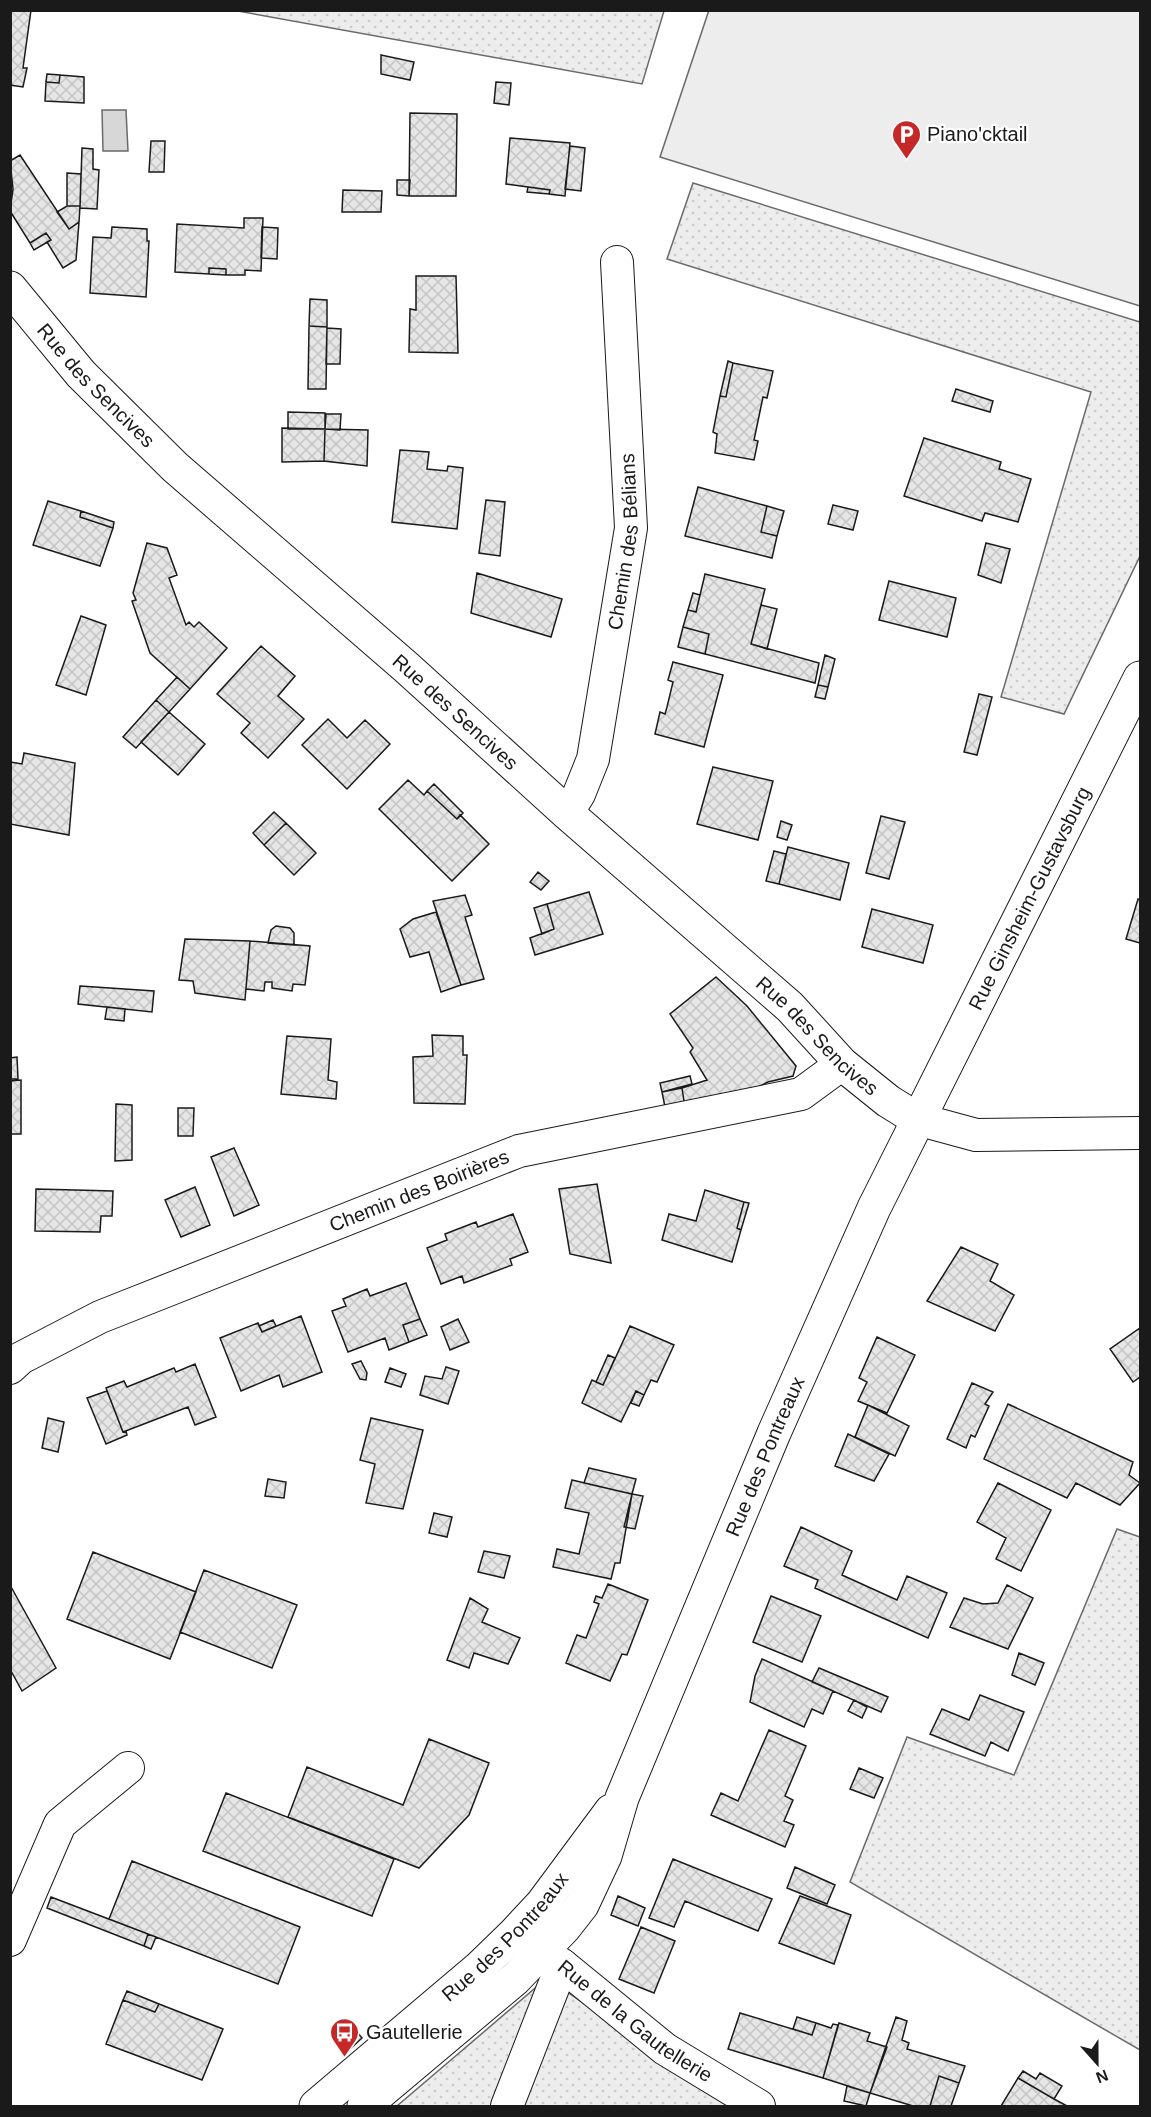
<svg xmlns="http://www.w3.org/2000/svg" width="1151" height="2117" font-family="Arial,sans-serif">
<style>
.grass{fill:url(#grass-dots);stroke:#6a6a6a;stroke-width:1.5}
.built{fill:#ededed;stroke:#6a6a6a;stroke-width:1.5}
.water{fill:#d7d7d7;stroke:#6a6a6a;stroke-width:1.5}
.building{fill:url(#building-cross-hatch);stroke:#1a1a1a;stroke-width:1.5}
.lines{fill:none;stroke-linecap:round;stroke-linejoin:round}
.street-casing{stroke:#1a1a1a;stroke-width:34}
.secondary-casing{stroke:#1a1a1a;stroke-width:35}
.street{stroke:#fff;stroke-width:32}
.secondary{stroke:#fff;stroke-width:33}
.labels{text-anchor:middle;stroke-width:4.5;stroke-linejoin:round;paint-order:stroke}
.poi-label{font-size:20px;fill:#1a1a1a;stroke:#fff;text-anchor:start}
.street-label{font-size:20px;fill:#1a1a1a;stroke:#fff}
</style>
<defs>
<pattern id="grass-dots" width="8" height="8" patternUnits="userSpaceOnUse" patternTransform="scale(1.5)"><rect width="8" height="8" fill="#ededed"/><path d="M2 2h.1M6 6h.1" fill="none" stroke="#cbcbcb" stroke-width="1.8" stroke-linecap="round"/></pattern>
<pattern id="building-cross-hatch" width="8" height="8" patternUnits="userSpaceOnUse" patternTransform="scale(1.5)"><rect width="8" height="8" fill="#e6e6e6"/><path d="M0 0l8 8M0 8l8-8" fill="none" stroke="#c5c5c5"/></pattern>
</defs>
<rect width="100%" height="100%" fill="#fff"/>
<path class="grass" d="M238 11 664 10V11L642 84Z
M693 183 1140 322V556L1064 714 1001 697 1091 392 667 259Z
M1117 1529 1140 1537V2050L850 1882 907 1737 1014 1775Z
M547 1978 732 2106H397Z"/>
<path class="built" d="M709 10 1140 11V306L660 157Z"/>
<path class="water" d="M102 110H126L128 151H103Z"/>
<path class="building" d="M10 10H31L23 68H27L23 87 10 85Z
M381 55 414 62 410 80 381 74Z
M47 74 60 75 59 83 46 82Z
M60 75 84 77V103L45 101 46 82 59 83Z
M496 82 511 83 509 105 494 103Z
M410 113 457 114 456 196H409Z
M510 138 570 143 565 196 549 194 550 190 506 184Z
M151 141H165L164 172H149Z
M570 146 585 148 581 191 565 189Z
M82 148 93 149V169L99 170 97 209 80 208Z
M20 155 69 229 79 222 76 260 63 268 47 242 51 240 46 233 30 243 10 211 13 189 10 161Z
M67 173 81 174 80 206H67Z
M397 180H410L409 196 397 195Z
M528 187 550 190 549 194 527 192Z
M343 190 382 191 381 212H342Z
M67 206H80L79 222 69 229 57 212Z
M244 218H263L261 271 245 270V275H226V269L209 268V274L175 272 177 224 244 228Z
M112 227 147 229V241H149L146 297 90 293 93 237 111 238Z
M262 227 278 228 277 259 261 258Z
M46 233 51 240 34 250 30 243Z
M209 268 226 269V275L209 274Z
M416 276H456L458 353 409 352 410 309 416 310Z
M310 299 327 300V327L309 326Z
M309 326 327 327 326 389H308Z
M327 328 341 329 340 364H326Z
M728 361 733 363 726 397 720 396Z
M733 363 773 371 767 398 763 397 754 440 758 441 754 460 715 453 717 434 713 432 720 396 726 397Z
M956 389 993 401 990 412 952 401Z
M288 412 325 413V429H288Z
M326 414H341L340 430 325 429Z
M282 428 325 429 324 461 282 462Z
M325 429 368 430 367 466 324 461Z
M924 438 1001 462 999 469 1031 479 1018 522 985 513 982 521 904 496Z
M400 450 429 452 427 469 447 471 448 466 463 468 457 529 392 522Z
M698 487 767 506 761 532 777 536 772 558 685 536Z
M486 500 505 502 500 556 479 553Z
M48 501 81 511 80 517 113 528 100 566 33 545Z
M833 505 858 511 853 530 828 524Z
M767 506 784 511 777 536 761 532Z
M81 511 114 522 113 528 80 517Z
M147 543 167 548 177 575 169 578 186 625 189 622 194 627 199 622 227 648 190 689 150 653 132 601 136 600 133 593Z
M986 543 1010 549 1001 583 978 575Z
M477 573 562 599 551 637 471 613Z
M705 574 765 589 751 644 819 663 815 683 705 654 709 634 683 627 688 610 696 612Z
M889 581 956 598 947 637 879 620Z
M693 593 700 595 696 612 688 610Z
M761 605 777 609 767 649 751 644Z
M81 616 106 625 86 695 56 685Z
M683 627 709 634 705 654 678 647Z
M261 646 295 676 278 696 304 719 268 758 241 733 250 723 217 694Z
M825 655 835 659 828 687 818 685Z
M673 662 723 675 704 747 655 734 660 712 665 714 667 707 673 682 668 680Z
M177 677 190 689 169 712 156 700Z
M818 685 828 687 825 699 815 697Z
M979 694 992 697 977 755 964 752Z
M156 700 169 712 136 748 123 737Z
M169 712 205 744 178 775 141 742Z
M328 719 347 738 365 720 390 744 347 789 302 745Z
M24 753 75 763 69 835 10 824V762L22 764Z
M713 767 773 781 758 840 697 824Z
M408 780 424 795 427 791 457 819 460 815 489 844 452 881 379 809Z
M434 784 463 813 457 819 427 791Z
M274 812 286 823 264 845 253 833Z
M881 816 905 822 889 879 866 873Z
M781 821 792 825 787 840 777 837Z
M286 823 316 853 294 875 264 845Z
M788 847 849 863 840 900 779 884Z
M774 851 786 854 779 884 766 881Z
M538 872 549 881 541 890 530 882Z
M589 892 603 934 535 955 530 938 554 929 547 904Z
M465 895 472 915 465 917 484 979 461 985 433 901Z
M1138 899 1140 900V943L1126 939Z
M547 904 554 929 542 934 534 908Z
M872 909 933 925 923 963 862 947Z
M436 912 461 985 441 992 429 952 410 957 400 929 413 919Z
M276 926 290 928 294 933V945L268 943 271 930Z
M185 939 250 941 245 1000 195 993 193 981 179 980Z
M250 941 310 946 305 985 293 984 292 991 272 988V982H265L264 991 246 989Z
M716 977 747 1006 796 1066 793 1076 768 1082 746 1093 685 1108 682 1088 707 1080 690 1052 693 1048 670 1014Z
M80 986 154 991 152 1012 78 1004Z
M107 1007 125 1009 124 1021 105 1019Z
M432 1035 463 1036V1055H467L465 1104 414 1103 413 1057 433 1056Z
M287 1036 331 1039 328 1080 337 1082 336 1099 281 1094Z
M17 1057 18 1079H10V1058Z
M690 1076 692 1084 662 1092 660 1083Z
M21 1080V1134H10V1081Z
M682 1088 685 1108 666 1112 662 1092Z
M116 1104 132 1105V1160L115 1161Z
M178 1108H194L193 1136H178Z
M234 1148 259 1205 234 1216 211 1157Z
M597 1184 611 1263 570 1254 559 1189Z
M195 1187 210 1225 181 1237 165 1200Z
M36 1189 113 1191 112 1216H101L100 1232 35 1231Z
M705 1190 744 1202 737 1228 741 1230 732 1262 662 1240 669 1214 696 1221Z
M744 1202 749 1203 741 1230 737 1228Z
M513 1214 528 1252 510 1259 512 1265 464 1283 462 1276 441 1284 427 1248 447 1240 445 1234 476 1222 478 1227Z
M961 1247 998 1264 990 1281 1014 1295 995 1331 927 1301Z
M406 1283 420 1319 403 1325 409 1342 389 1350 385 1338 348 1352 332 1311 346 1306 343 1299 367 1289 370 1296Z
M301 1316 322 1372 283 1387 279 1375 241 1391 220 1338 258 1323 262 1332Z
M420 1319 427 1335 409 1342 403 1325Z
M458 1319 469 1342 450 1350 441 1327Z
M273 1320 276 1326 262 1332 259 1326Z
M630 1326 674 1345 657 1382 651 1380 644 1395 636 1391 621 1422 582 1403 592 1380 603 1385Z
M1140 1328V1377L1133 1382 1110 1349Z
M877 1337 915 1355 887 1413 858 1401 867 1382 859 1378Z
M608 1355 615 1358 603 1385 596 1382Z
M361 1361 367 1373 366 1380 360 1379 352 1364Z
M195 1364 216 1417 195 1425 188 1407 123 1432 106 1388 124 1381 127 1387 174 1368 176 1372Z
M446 1367 459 1371 448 1404 420 1395 425 1376 442 1379Z
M390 1368 406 1374 401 1387 385 1382Z
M972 1383 993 1392 985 1404 989 1406 975 1437 971 1435 966 1448 947 1439Z
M107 1391 123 1432 126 1431 127 1435 106 1444 87 1398Z
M636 1391 644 1395 639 1406 631 1403Z
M1008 1404 1133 1462 1129 1475 1140 1483 1120 1505 1076 1483 1067 1498 984 1459Z
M868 1405 909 1426 895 1456 855 1437Z
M48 1418 64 1422 58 1452 42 1448Z
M371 1418 423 1430 403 1509 366 1503 375 1464 360 1460Z
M848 1434 889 1454 874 1481 835 1466Z
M589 1468 636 1479 632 1494 584 1483Z
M268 1479 286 1482 284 1498 265 1496Z
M572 1480 632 1494 620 1563H615L611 1579 553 1567 557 1549 579 1554 589 1513 565 1508Z
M998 1483 1051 1510 1021 1571 996 1559 1006 1538 977 1522Z
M632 1494 643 1496 635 1529 624 1527Z
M434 1513 452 1517 447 1537 429 1533Z
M801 1527 852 1551 842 1575 897 1600 907 1576 947 1593 928 1638 815 1588 818 1580 784 1566Z
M484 1551 510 1556 504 1578 478 1572Z
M93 1552 196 1592 170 1659 67 1619Z
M204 1570 297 1605 272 1668 180 1632Z
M608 1584 648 1600 627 1655 622 1654 610 1681 566 1663 577 1635 586 1638 599 1604 594 1602 596 1596 602 1598Z
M10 1585 56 1668 22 1691 10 1669Z
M1007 1585 1033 1598 1008 1649 950 1627 964 1598 983 1604 998 1603Z
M771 1596 821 1616 802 1662 753 1642Z
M470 1598 488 1609 482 1622 520 1638 508 1664 474 1653 469 1668 447 1660Z
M1019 1653 1044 1663 1035 1685 1012 1675Z
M762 1659 833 1691 823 1714 812 1709 804 1727 750 1702 755 1676Z
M819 1668 888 1697 881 1712 812 1682Z
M980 1695 1024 1712 1008 1751 991 1742 985 1756 930 1734 942 1709 969 1720Z
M854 1700 867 1707 862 1718 848 1711Z
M769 1730 806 1746 785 1796 793 1800 784 1821 794 1825 785 1847 711 1815 721 1793 738 1801Z
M429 1739 489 1763 469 1815 419 1868 288 1817 307 1767 403 1805Z
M859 1768 883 1778 874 1798 850 1789Z
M226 1793 394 1859 372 1916 203 1851Z
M673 1859 772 1899 758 1931 685 1901 674 1927 649 1918Z
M132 1861 300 1927 278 1984 109 1919Z
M795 1867 835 1885 827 1904 787 1888Z
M618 1896 645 1908 638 1926 611 1915Z
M800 1896 851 1915 834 1964 779 1943Z
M51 1897 148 1934 144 1946 47 1908Z
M641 1927 675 1941 654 1993 619 1979Z
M148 1934 156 1937 151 1949 144 1946Z
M127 1991 159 2004 155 2012 123 2000Z
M123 2000 155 2012 159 2004 223 2029 202 2080 106 2044Z
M740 2013 812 2035 816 2023 831 2028 833 2024 838 2025 823 2078 728 2049Z
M797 2017 816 2023 812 2035 793 2029Z
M896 2017 907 2021 902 2040 909 2043 907 2049 965 2066 959 2083 939 2076 930 2106H913L870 2093Z
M839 2023 870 2033 867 2041 887 2047 870 2093 823 2078Z
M356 2031 362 2038 348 2051 342 2044Z
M1023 2071 1036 2079 1040 2073 1062 2086 1054 2099 1018 2078Z
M939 2076 959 2083 951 2106H930Z
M1018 2078 1054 2099 1067 2106H1001Z
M847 2086 870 2093 866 2106 844 2101Z"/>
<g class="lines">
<defs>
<g id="street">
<path id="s1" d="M567 813 579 794 593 759 631 528 617 262"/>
<path d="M917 1119 976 1135 1140 1133"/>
<path id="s2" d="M10 1368 21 1358 100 1317 519 1151 801 1094 842 1064"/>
<path id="s3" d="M521 1937 562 1965 665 2049 759 2106"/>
<path d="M10 1940 60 1824 128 1768"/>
<path d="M507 2106 562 1965"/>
</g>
<g id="secondary">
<path id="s4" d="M10 288 81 374 175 467 406 667 567 813 790 1007 842 1064 888 1101 917 1119"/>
<path id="s5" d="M316 2106 480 1967 515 1933 542 1904 611 1811"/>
<path id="s6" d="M364 2106 515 1979 564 1928 582 1905 605 1856 622 1798 774 1433 874 1208 1140 678"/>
</g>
</defs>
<use href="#street" class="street-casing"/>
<use href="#secondary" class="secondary-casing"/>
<use href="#street" class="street"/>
<use href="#secondary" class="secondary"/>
</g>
<defs>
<symbol id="parking-pin" viewBox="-11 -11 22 30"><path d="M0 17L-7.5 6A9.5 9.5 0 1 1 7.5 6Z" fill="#c62828" stroke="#fff"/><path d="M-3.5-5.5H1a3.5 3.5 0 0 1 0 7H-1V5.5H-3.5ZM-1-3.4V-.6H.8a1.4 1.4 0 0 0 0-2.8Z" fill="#fff"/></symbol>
<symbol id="bus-pin" viewBox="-11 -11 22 30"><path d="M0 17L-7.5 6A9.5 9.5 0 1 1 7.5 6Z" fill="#c62828" stroke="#fff"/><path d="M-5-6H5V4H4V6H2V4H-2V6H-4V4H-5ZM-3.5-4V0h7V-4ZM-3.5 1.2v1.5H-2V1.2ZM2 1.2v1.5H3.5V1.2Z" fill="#fff"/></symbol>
</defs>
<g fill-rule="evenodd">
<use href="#parking-pin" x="890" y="118" width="33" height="45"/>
<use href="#bus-pin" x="328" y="2016" width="33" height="45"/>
</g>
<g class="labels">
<g class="poi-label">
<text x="927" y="141">Piano'cktail</text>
<text x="366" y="2039">Gautellerie</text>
</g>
<g class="street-label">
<text dy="7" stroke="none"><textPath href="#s4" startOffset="130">Rue des Sencives</textPath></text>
<text dy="7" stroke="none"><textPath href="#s1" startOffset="280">Chemin des Bélians</textPath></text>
<text dy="7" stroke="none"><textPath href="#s4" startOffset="616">Rue des Sencives</textPath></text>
<text dy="7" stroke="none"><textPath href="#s6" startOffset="1400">Rue Ginsheim-Gustavsburg</textPath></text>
<text dy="7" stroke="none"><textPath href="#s4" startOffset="1102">Rue des Sencives</textPath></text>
<text dy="7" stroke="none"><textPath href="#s2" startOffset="447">Chemin des Boirières</textPath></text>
<text dy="7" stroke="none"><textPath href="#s6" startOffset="782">Rue des Pontreaux</textPath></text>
<text dy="7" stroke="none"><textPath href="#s5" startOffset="254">Rue des Pontreaux</textPath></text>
<text dy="7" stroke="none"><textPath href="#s3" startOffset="142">Rue de la Gautellerie</textPath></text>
</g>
</g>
<rect width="1151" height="2117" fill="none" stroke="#1a1a1a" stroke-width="24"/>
<g transform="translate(1097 2063) rotate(159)" stroke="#ffffff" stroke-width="4.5" paint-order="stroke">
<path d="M0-4.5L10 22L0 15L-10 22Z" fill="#1a1a1a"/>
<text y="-9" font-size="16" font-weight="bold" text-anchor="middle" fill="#1a1a1a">N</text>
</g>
</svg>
